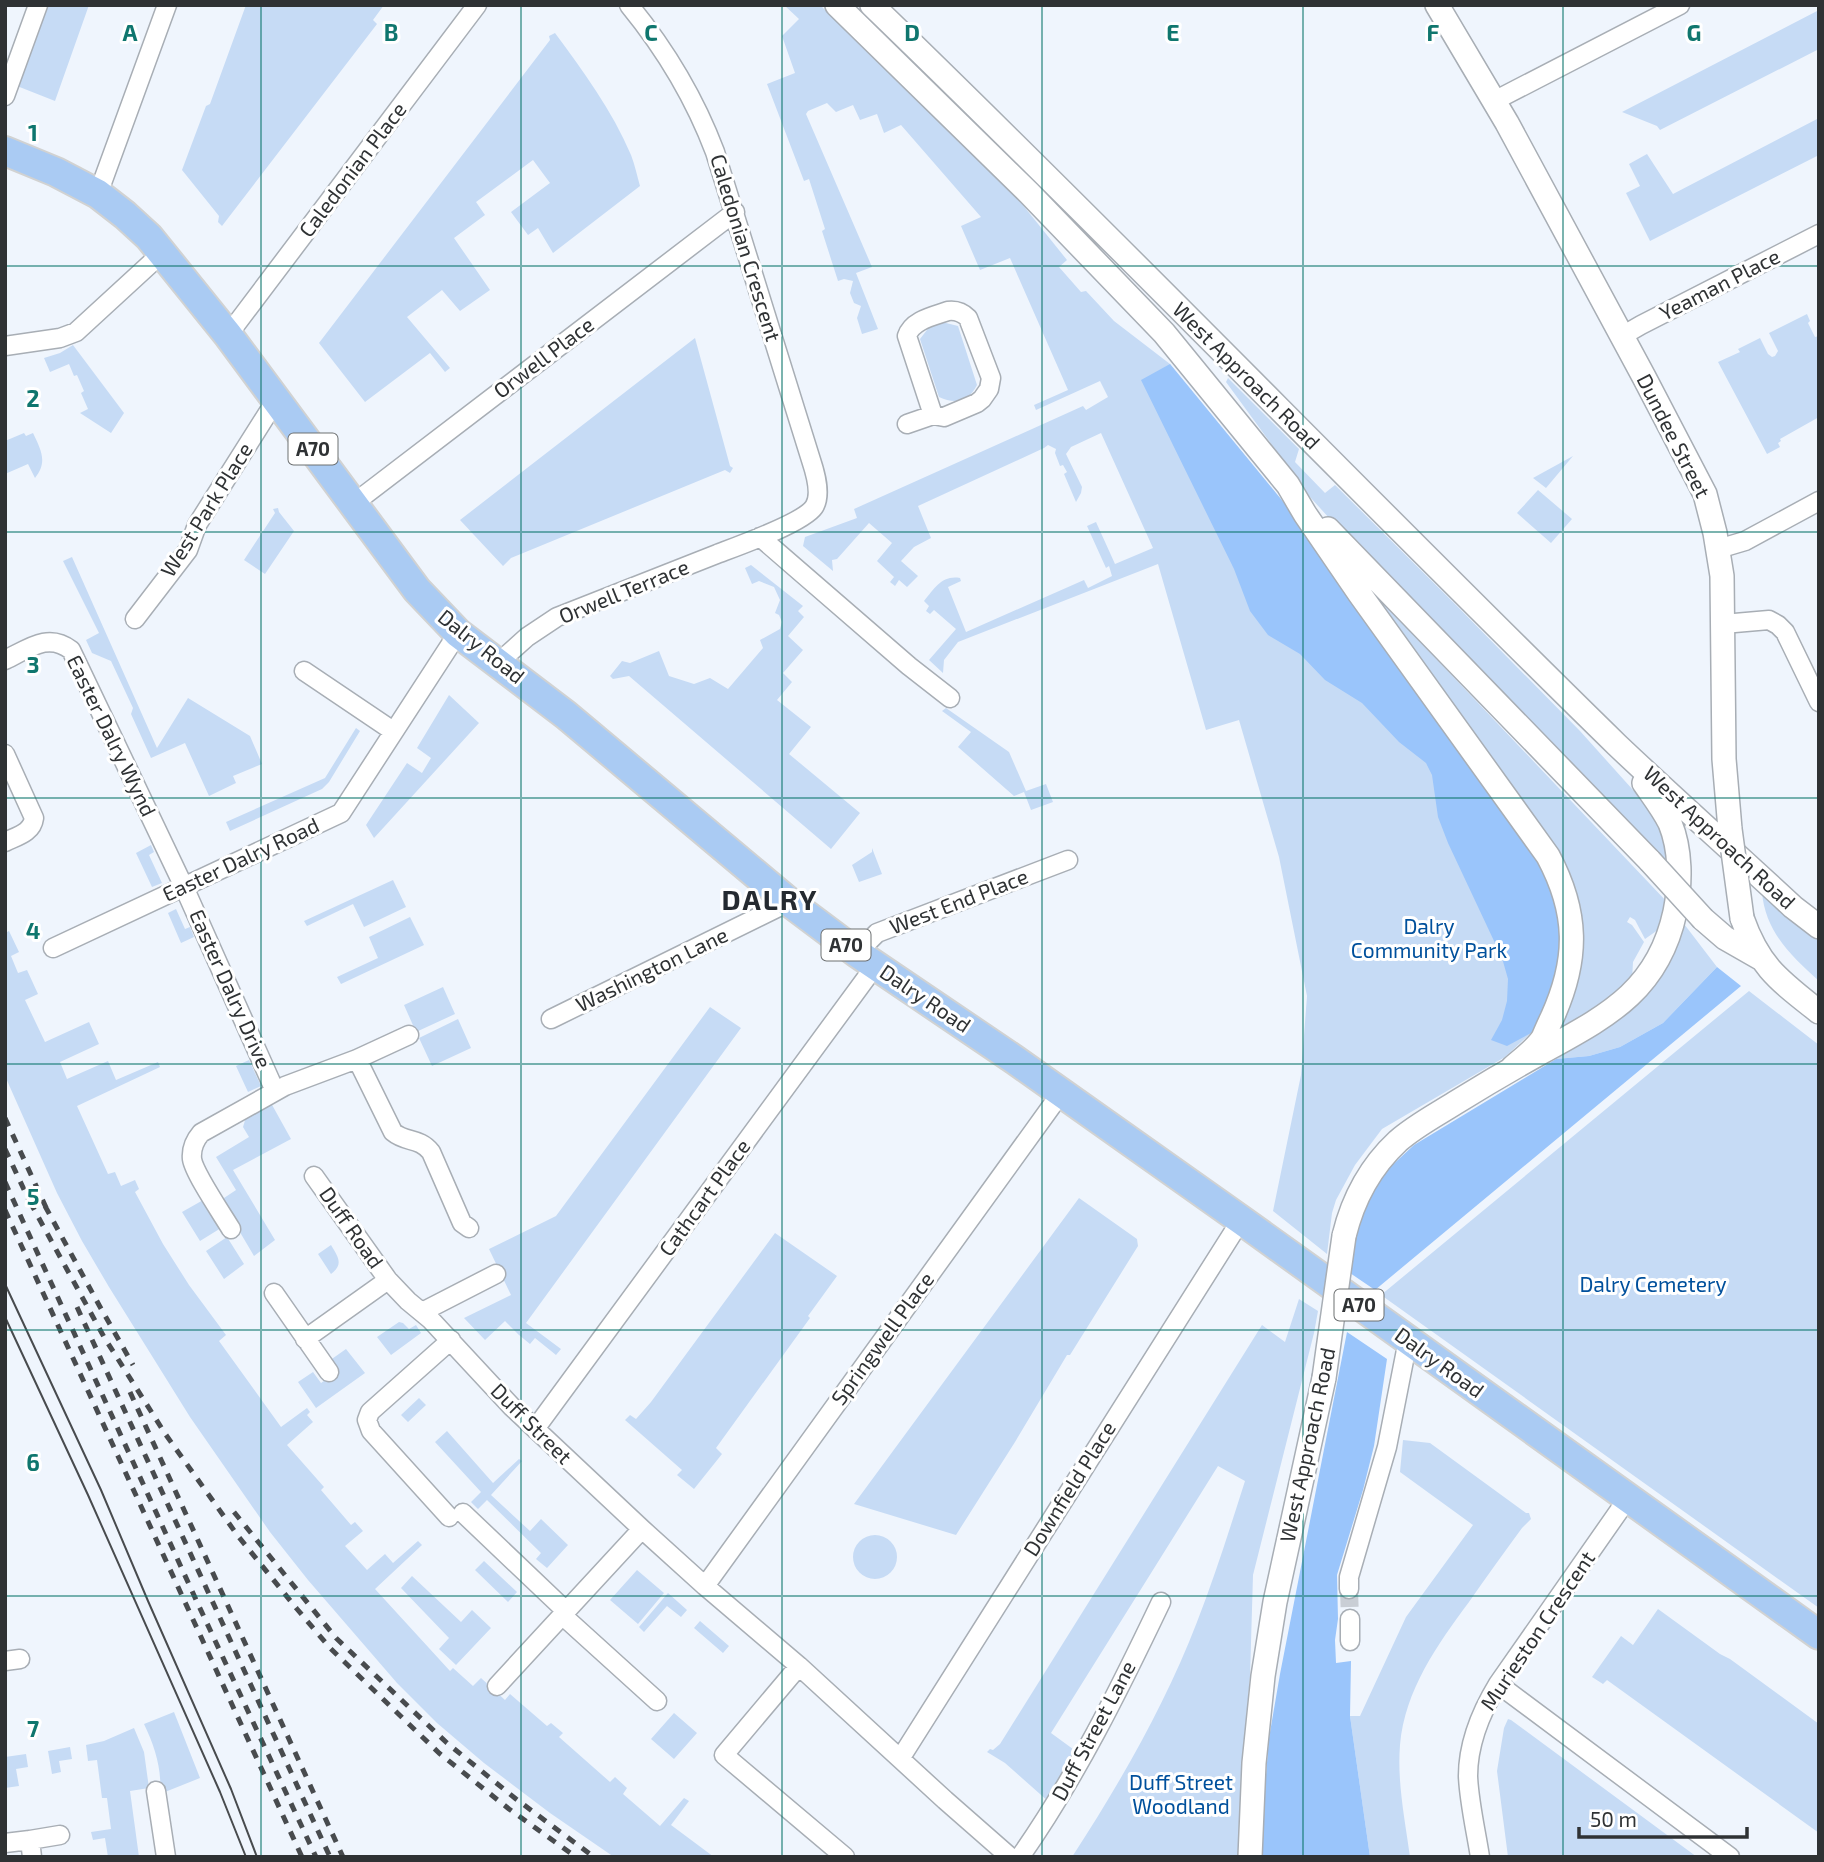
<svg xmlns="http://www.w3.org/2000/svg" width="1824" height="1862" font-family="'Exo 2',sans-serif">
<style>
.green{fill:#c6dbf5}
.forest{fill:#9ac5fb}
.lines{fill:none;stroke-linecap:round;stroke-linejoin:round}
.minor-tunnel{stroke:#c9ced5;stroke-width:18;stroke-dasharray:18 9;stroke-linecap:butt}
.minor-casing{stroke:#a8aeb5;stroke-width:21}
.tertiary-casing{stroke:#a8aeb5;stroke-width:26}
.primary-casing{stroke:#d1d2d2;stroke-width:32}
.minor{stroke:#fff;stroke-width:18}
.tertiary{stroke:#fff;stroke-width:23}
.primary{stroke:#aacbf3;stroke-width:28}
.tram{stroke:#484b4e;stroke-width:2}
.rail{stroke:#484b4e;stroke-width:5;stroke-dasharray:9 9;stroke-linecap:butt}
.tertiary-bridge-casing{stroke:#a8aeb5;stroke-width:26;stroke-linecap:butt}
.tertiary-bridge{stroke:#fff;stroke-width:23}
.grid{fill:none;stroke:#0f766e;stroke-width:2;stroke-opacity:0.55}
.labels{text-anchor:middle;stroke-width:6;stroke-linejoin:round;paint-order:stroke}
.shield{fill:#fff;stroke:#6d7071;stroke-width:2}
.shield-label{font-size:19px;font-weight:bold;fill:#2f3234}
.street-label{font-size:21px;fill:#2f3234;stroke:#fff}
.park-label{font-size:21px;fill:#00509c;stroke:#fff}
.district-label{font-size:28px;font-weight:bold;letter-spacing:2px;fill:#252a30;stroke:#fff}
.grid-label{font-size:23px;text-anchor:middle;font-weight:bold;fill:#0f766e;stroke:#fff;stroke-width:6;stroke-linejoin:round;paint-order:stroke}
</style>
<rect width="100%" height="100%" fill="#eff5fd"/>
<path class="green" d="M47 5H89L55 101 17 86Z
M246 5H384L373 20 377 24 222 226 218 222 219 216 182 170 206 106 210 104Z
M784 5H820L1018 199 1067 260 1059 267 1081 292 1086 291 1114 321 1170 364 1289 509 1384 646 1546 1009 1531 1033 1505 1057 1382 1129 1355 1165 1336 1200 1332 1213 1327 1254 1273 1211 1301 1075 1307 996 1279 857 1239 720 1206 730 1158 564 958 642 944 660 943 673 929 660 956 629 934 610 930 614 926 611 929 606 924 601C935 588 942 575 960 578L961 581 948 587 966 632 1084 580 1088 588 1112 576 1109 566 1106 568 1087 526 1096 522 1115 564 1153 548 1101 433 1071 447 1066 454 1082 487 1081 493 1076 502 1064 474 1067 472 1063 465 1060 466 1055 453 1056 449 1048 445 1044 448 918 506 931 538 914 547 901 561 918 576 907 587 899 580 895 586 890 582 894 577 877 561 892 543 869 523 837 559 832 560 833 571 803 546 805 537 857 518 854 509 1083 406 1086 410 1108 397 1100 381 1036 410 1034 405 1068 390 1010 258 980 270 961 226 981 217 901 125 884 133 877 114 860 120 853 105 836 112 827 103 808 111 806 114 872 267 856 273 878 329 862 334 857 318 861 306 854 303 850 293 853 281 844 279 838 281 822 231 825 229 809 179 804 181 767 84 795 73 782 36 799 19Z
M1819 10V49L1660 130 1657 126 1622 112Z
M555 33C583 71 612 110 631 155 635 165 637 176 640 186L553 253 538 228 528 235 511 212 550 183 533 160 476 202 485 215 454 238 490 290 460 311 442 290 407 317 450 368 445 372 430 353 365 402 319 343 550 40 549 36Z
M1819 118V155L1650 241 1626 193 1640 186 1629 164 1647 154 1673 194Z
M1807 314 1810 321 1808 323 1815 337 1819 336V417L1780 439 1781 441 1778 443 1780 447 1767 454 1718 362 1740 352 1738 349 1760 338 1768 354 1772 357 1775 356 1778 351 1769 333Z
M942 322 958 326 977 385C969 401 956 405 939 397L920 339 930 326Z
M695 338 730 466 733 468 730 473 725 470 511 558 503 566 460 520Z
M73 345 124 413 111 433 80 413 88 409 81 393 84 391 77 375 74 376 69 364 50 372 44 358 60 353Z
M1228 378 1299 449 1295 462 1325 493 1335 485 1456 605 1580 731 1642 800 1657 823 1665 841 1669 871 1401 597 1310 497 1226 382Z
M24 433 26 436 33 433C41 450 48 462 35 478L28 464 5 474V441Z
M1573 456 1546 488 1533 478Z
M1538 490 1572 519 1551 543 1517 513Z
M278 508 279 512 294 531 265 574 244 560 275 513 273 509Z
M72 557 157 748 188 698 250 736 262 764 233 776 236 783 209 796 185 743 151 758 131 714 133 708 111 661 92 653 86 640 99 633 63 561Z
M751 565 803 606 798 611 804 617 788 636 803 650 783 673 792 682 777 700 811 727 789 754 860 813 831 849 629 676 613 679 610 676 622 661 630 663 659 651 669 676 694 684 710 678 728 689 763 648 760 640 780 629 782 622 779 615 775 613 780 600 774 587 759 581 752 584 745 568Z
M1350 568 1668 903 1662 927 1645 939 1635 920 1630 917 1627 922 1632 925 1644 942 1633 962 1632 980 1552 1041Z
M449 695 479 723 374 838 366 825 407 763 422 773 431 758 417 748Z
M946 708 1009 752 1026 791 1046 784 1053 802 1031 810 1024 792 1014 796 958 747 971 732 942 711Z
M356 728 360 731 329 782 322 789 230 831 226 822 325 778Z
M151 845 154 852 149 855 162 883 152 887 136 853Z
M872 848 882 874 859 882 852 865 872 852Z
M393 880 406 907 364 927 353 904 307 926 304 921Z
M1762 892 1819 940V981C1791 956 1765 931 1762 892Z
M176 909 185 929 190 927 194 937 181 943 168 913Z
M410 917 424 945 341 984 337 977 378 958 369 937Z
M1681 920 1717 967 1663 1023 1620 1047 1589 1056 1556 1059C1589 1038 1631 1020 1651 985 1663 965 1671 941 1681 920Z
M9 931 19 952 11 956 18 973 27 970 38 994 25 1000 45 1042 89 1022 99 1044 60 1062 67 1079 108 1061 116 1080 158 1062 160 1067 77 1106 108 1174 115 1172 121 1186 135 1180 139 1189 135 1192 163 1244 189 1285 226 1335 219 1341 281 1427 307 1408 310 1412 307 1415 313 1422 287 1445 324 1487 321 1490 351 1525 355 1522 363 1531 345 1546 367 1570 385 1554 393 1563 418 1541 422 1545 375 1589 450 1671 453 1668 473 1686 481 1678 505 1700 510 1694 547 1726 551 1723 563 1733 559 1737 610 1782 615 1777 627 1788 623 1794 660 1826 684 1798 689 1801 671 1825 714 1857H614L550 1813 484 1763 437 1723 397 1683 308 1580 270 1532 190 1417 109 1287 82 1241 57 1193 5 1076V933Z
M443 987 455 1014 416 1032 404 1005Z
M1749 991 1819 1045V1608L1381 1295Z
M710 1007 741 1028 526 1323 561 1349 556 1355 535 1338 530 1344 519 1335 505 1321 485 1340 464 1318 511 1295 489 1249 556 1216Z
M458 1019 471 1048 432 1066 419 1038Z
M249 1060 261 1086 248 1092 236 1066Z
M271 1103 291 1139 233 1170 275 1240 254 1256 221 1200 236 1190 216 1157 249 1137 243 1127 246 1117Z
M1079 1198 1137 1239 1138 1246 1070 1355H1067L1015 1442 956 1535 854 1504Z
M205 1199 221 1228 200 1241 182 1212Z
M775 1233 837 1276 808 1316 810 1318 716 1448 722 1454 694 1489 677 1475 682 1470 625 1420 630 1415 636 1419 651 1402Z
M227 1237 244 1264 224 1279 206 1251Z
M331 1245C338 1257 344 1264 331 1274L318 1254Z
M1299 1299 1318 1311 1314 1333 1253 1575 1250 1677 1241 1772 1239 1857H1072C1120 1783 1165 1705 1197 1622 1215 1576 1230 1528 1245 1481L1218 1466 1051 1733 1077 1752 1049 1802 1005 1763 987 1752 990 1749 993 1750 1000 1744 1262 1325 1285 1342Z
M399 1322 403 1323 409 1329 416 1325 421 1333 391 1355 377 1337Z
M346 1349 365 1373 316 1408 298 1382 313 1372 321 1383 337 1372 329 1361Z
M419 1398 426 1405 408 1422 401 1415Z
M447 1431 493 1483 519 1459 522 1461 491 1495 530 1531 541 1519 568 1545 547 1568 536 1559 541 1553 487 1500 478 1509 471 1502 481 1492 435 1442Z
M1403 1440 1430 1443 1526 1513H1529L1531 1519 1522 1528C1504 1553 1486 1577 1469 1602 1437 1645 1405 1690 1400 1745 1397 1782 1405 1820 1410 1857H1370L1350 1716H1360L1406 1617 1473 1525 1400 1472Z
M853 1557a22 22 0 1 1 44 0a22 22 0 1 1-44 0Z
M484 1561 517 1592 508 1602 475 1570Z
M637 1570 664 1593 638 1624 610 1600Z
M412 1576 461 1622 472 1610 491 1628 456 1665 439 1649 449 1638 401 1588Z
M668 1593 687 1610 681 1617 667 1606 644 1632 639 1627Z
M1658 1609 1720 1654 1730 1659 1819 1724V1833L1607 1680 1603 1684 1592 1677 1621 1636 1633 1645Z
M700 1621 729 1646 723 1653 694 1628Z
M174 1712 200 1778 160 1794C162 1769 155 1747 144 1724Z
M674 1713 697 1733 674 1759 651 1739Z
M1508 1719 1511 1720 1697 1857H1508L1497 1771 1504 1728Z
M134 1728 144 1752 149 1788 130 1791 139 1857H108L105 1838 93 1840 91 1832 111 1829 107 1798H102L97 1760 88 1761 86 1745 104 1741Z
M70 1747 72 1759 59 1761 61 1772 52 1774 48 1751Z
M26 1754 28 1767 16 1769 19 1786 5 1788V1757Z"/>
<path class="forest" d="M1170 364 1289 509 1529 845 1550 880 1562 929 1560 968 1546 1009 1531 1033 1507 1046 1491 1040 1502 1020 1507 1001 1508 979 1502 958 1448 843 1438 817 1432 775 1426 763 1399 742 1362 703 1325 680 1300 654 1268 635 1250 611 1234 569 1141 380Z
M1717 967 1741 986 1375 1290 1350 1273 1355 1240 1366 1202 1387 1170 1414 1145 1556 1059 1589 1056 1620 1047 1663 1023Z
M1347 1332 1387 1359 1374 1446 1363 1490 1337 1575 1338 1619 1335 1640 1336 1663 1351 1661 1350 1716 1370 1857H1262L1263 1812 1269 1738 1280 1674Z"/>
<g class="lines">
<path class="minor-tunnel" d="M1349 1589 1350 1619"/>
<defs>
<path id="minor" d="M5 96 38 5
M1494 101 1680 5
M98 194 167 5
M228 335 477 5
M1622 336 1641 325 1819 234
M5 346 60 338 76 332 162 253
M907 424 933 415 944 417 977 403 982 399 989 389 991 378 968 318C962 312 956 310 948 311 934 316 912 320 907 336L933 415
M353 504 735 212
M760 537 909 666 950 698
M1718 549 1745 541 1819 501
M135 619 188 550 197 525 276 400
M1723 624 1769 620 1778 625 1785 632 1819 702
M5 660C28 649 48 632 71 650L184 887 275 1091
M498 663 527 637 557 617C611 596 664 575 717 554 738 546 803 523 814 507 822 495 815 472 811 460L715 152C695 99 665 49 629 5
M304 671 393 731
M5 754 34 818C32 833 17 836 5 842
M53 948 341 813 458 633
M857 953 877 933 1068 860
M551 1019 789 902
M357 1059 393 1132C406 1143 419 1137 431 1152L462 1223 469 1228
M314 1176 388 1280 408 1301 431 1320 512 1407 642 1529 705 1586 799 1666 945 1800 1010 1857
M231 1229C222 1214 194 1173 192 1159 191 1149 195 1140 201 1133L285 1086 357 1059 409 1035
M274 1293 329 1372
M422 1312 496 1274
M305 1339 388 1280
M535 1429 875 966
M463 1513 566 1611
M449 1517 371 1431 367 1420 370 1412 451 1340
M705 1586 1061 1093
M1349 1589V1577L1387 1447 1408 1340
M562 1615 657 1701
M1350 1641V1619
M5 1661 20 1659
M799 1666 724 1755 845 1857
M1498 1684 1730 1857
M497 1686 642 1529
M900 1759 1241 1220
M156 1791 166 1857
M30 1840 60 1835
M5 1843 30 1840 32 1857
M1020 1857C1076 1777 1119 1690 1161 1602
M1480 1857C1476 1831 1469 1802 1468 1776 1468 1743 1481 1712 1498 1684L1628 1498"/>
<path id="tertiary" d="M837 5 1029 193 1164 333 1288 485 1305 514 1359 593 1548 856C1578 912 1579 959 1552 1018 1549 1024 1546 1031 1543 1038 1536 1049 1522 1059 1512 1068
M872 5C1124 248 1367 501 1617 745 1675 800 1735 853 1793 907L1819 927
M1437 5 1507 123 1644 377 1705 494 1715 533 1722 576 1724 759 1730 829
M1328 529 1650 861
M1742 918C1759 967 1780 981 1819 1012
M1703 919 1725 938 1760 958
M1344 1236C1353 1199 1370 1167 1398 1141 1415 1126 1436 1115 1455 1103 1484 1085 1513 1068 1542 1052 1607 1016 1658 991 1675 912 1681 883 1681 850 1670 823 1663 809 1653 796 1644 783
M1250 1857 1254 1763 1263 1676 1275 1602 1324 1378"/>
<path id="primary" d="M5 151 56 172 98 194 125 215 149 237 228 335 417 590 458 633 566 715 789 902 857 953 1015 1060 1241 1220 1819 1635"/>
</defs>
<use href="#minor" class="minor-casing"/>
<use href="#tertiary" class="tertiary-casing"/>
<use href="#primary" class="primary-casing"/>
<use href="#minor" class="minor"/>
<use href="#tertiary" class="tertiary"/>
<use href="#primary" class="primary"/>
<path class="tram" d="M5 1284 101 1490 148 1601 231 1789 257 1857
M5 1317 88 1495 220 1792 246 1857"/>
<path class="rail" d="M5 1118 49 1214
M5 1149 34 1211
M5 1182 198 1604 316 1857
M30 1202 104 1337 166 1435 238 1536 297 1609 330 1648 439 1753 509 1809 576 1857
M45 1206 99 1305 133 1365
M5 1210 302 1857
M77 1307 330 1857
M130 1392 343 1857
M234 1512 336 1638 447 1743 516 1799 594 1857"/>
<defs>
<path id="tertiary-bridge" d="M1730 829 1742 918
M1650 861 1703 919
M1324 1378 1344 1236"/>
</defs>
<use href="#tertiary-bridge" class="tertiary-bridge-casing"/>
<use href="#tertiary-bridge" class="tertiary-bridge"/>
</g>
<path class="grid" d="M261 5V1857M521 5V1857M782 5V1857M1042 5V1857M1303 5V1857M1563 5V1857M5 266H1819M5 532H1819M5 798H1819M5 1064H1819M5 1330H1819M5 1596H1819"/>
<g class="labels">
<g class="shield">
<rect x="288.5" y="433.5" width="49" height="31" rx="5"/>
<rect x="821.5" y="929.5" width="49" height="31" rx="5"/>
<rect x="1334.5" y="1289.5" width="49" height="31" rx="5"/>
</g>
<g class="shield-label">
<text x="313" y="456">A70</text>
<text x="846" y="952">A70</text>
<text x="1359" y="1312">A70</text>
</g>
<g class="street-label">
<text transform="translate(353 170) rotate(-53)" y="7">Caledonian Place</text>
<text transform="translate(745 248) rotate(73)" y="7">Caledonian Crescent</text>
<text transform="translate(1720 285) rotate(-27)" y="7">Yeaman Place</text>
<text transform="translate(544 358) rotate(-37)" y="7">Orwell Place</text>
<text transform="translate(1246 376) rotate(45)" y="7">West Approach Road</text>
<text transform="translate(1673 436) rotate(63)" y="7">Dundee Street</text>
<text transform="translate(207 510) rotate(-58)" y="7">West Park Place</text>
<text transform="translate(624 592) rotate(-22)" y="7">Orwell Terrace</text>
<text transform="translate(481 647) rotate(39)" y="7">Dalry Road</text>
<text transform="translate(111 736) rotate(64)" y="7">Easter Dalry Wynd</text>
<text transform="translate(1719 838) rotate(43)" y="7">West Approach Road</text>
<text transform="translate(241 860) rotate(-25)" y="7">Easter Dalry Road</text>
<text transform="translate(959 902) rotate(-21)" y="7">West End Place</text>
<text transform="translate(652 970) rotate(-26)" y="7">Washington Lane</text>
<text transform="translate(230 989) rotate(66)" y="7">Easter Dalry Drive</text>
<text transform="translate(925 999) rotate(34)" y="7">Dalry Road</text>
<text transform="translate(705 1198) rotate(-54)" y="7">Cathcart Place</text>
<text transform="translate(351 1228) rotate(55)" y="7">Duff Road</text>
<text transform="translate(883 1339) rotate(-54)" y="7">Springwell Place</text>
<text transform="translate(1439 1363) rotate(36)" y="7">Dalry Road</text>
<text transform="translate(531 1424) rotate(45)" y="7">Duff Street</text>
<text transform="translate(1308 1445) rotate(-78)" y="7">West Approach Road</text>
<text transform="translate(1070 1489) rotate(-58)" y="7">Downfield Place</text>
<text transform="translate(1538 1631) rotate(-56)" y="7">Murieston Crescent</text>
<text transform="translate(1094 1731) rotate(-62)" y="7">Duff Street Lane</text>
</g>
<g class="park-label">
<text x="1429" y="934">Dalry<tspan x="1429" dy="24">Community Park</tspan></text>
<text x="1653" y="1292">Dalry Cemetery</text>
<text x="1181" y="1790">Duff Street<tspan x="1181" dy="24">Woodland</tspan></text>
</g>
<g class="district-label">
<text x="770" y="910">DALRY</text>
</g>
</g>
<g class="grid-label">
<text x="130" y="41">A</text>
<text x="391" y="41">B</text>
<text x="651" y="41">C</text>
<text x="912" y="41">D</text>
<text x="1173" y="41">E</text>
<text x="1433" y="41">F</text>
<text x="1694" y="41">G</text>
<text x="33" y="141">1</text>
<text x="33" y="407">2</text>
<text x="33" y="673">3</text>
<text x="33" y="939">4</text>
<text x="33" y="1205">5</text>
<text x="33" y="1471">6</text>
<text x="33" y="1737">7</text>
</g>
<rect width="1824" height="1862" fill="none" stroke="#2f3234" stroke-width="14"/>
<path d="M1579 1827v10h168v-10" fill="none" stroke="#2f3234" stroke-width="3.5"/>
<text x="1590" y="1827" font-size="21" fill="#2f3234" stroke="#ffffff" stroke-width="5" paint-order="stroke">50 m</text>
</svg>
